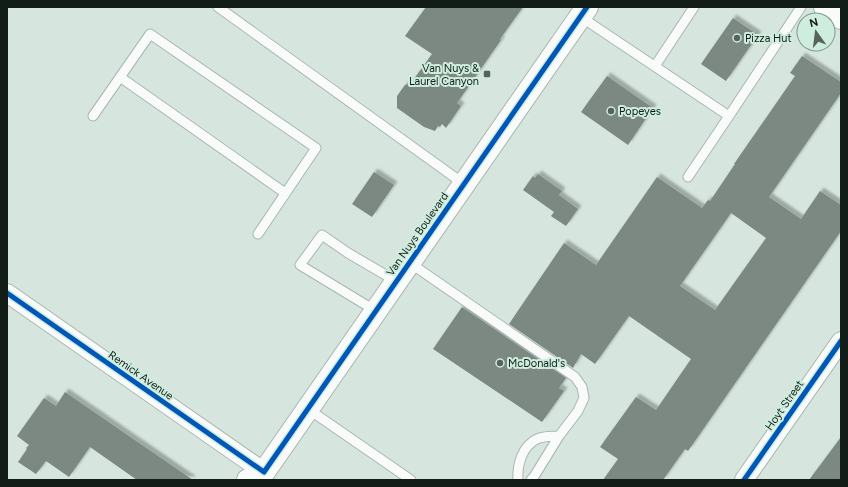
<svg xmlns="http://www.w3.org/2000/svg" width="848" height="487" font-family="Figtree,sans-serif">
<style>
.building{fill:#7c8882;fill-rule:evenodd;filter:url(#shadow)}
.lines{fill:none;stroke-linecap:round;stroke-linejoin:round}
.service-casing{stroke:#a9b6af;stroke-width:11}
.minor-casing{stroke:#a9b6af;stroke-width:20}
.primary-casing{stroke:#a9b6af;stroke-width:24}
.service{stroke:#f9fbfa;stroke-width:9}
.minor{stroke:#f9fbfa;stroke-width:18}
.primary{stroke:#f9fbfa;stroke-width:22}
.cycleway-casing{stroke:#cfedde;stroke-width:8}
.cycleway{stroke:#0057b8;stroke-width:5}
.poi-dot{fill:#57635d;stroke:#cfedde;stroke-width:1.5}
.labels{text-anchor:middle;stroke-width:4;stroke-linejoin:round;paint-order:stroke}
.poi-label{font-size:11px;fill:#121d18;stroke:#cfedde;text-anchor:start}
.street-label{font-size:11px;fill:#121d18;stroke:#cfedde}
</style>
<defs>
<filter id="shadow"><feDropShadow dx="3.5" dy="-3.5" stdDeviation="1" flood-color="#0004"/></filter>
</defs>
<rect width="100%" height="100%" fill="#d6e6de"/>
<path class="building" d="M426 7H523L500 39 501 40 457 103 461 106 446 128 442 124 440 127 438 126 435 131 424 127 397 108V96L405 85 411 83 432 54 405 36Z
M733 18 758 35 726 81 701 64Z
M802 56 841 82V93L769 197 801 219 820 191 841 205V231L688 451 685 449 663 480H603L618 459 600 447 636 397 656 410 691 359 629 316 595 364 581 354 573 368 509 324 564 243 596 265 657 177 702 208 708 200 710 201 735 164H734L795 76 790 73ZM731 213 766 238 715 310 680 286Z
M607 76 653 108 628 145 581 112Z
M374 172 394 185 372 217 352 204Z
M538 174 562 191 559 195 578 209 566 226 551 216 554 212 523 190 533 176 535 178Z
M462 307 566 378 559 388 564 391 542 422 433 349Z
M65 392 193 480H137L90 447 69 477 46 461 36 474 18 462 27 449 26 448 29 445 17 436 44 398 56 406Z
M841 437V480H809Z"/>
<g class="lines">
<defs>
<path id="service" d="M218 7 464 184
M581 17 729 116 801 7
M655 66 694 7
M120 77 285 193
M93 116 150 34 316 148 258 234
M688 177 729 116
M410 263 575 377 582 387 584 398 578 411 559 436 535 475 531 480
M376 311 300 265 322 235 348 253 396 281
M308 409 411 480
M518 480C517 465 522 446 537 439 543 436 552 436 559 436"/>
<path id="minor" d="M7 293 264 472
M744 480 841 341"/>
<path id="primary" d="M825 7 841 18
M248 480 264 472 587 7"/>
</defs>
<use href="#service" class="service-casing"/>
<use href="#minor" class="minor-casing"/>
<use href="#primary" class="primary-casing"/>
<use href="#service" class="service"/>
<use href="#minor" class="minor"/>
<use href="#primary" class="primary"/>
<defs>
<path id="cycleway" d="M7 293 264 472 587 7
M744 480 841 341"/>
</defs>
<use href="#cycleway" class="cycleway-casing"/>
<use href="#cycleway" class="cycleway"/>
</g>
<g class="poi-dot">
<circle cx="737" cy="38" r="4"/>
<rect x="483" y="70" width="8" height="8" rx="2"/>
<circle cx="611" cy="111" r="4"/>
<circle cx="500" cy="363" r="4"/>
</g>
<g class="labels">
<g class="poi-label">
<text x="745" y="42">Pizza Hut</text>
<text x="479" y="72" text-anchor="end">Van Nuys &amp;<tspan x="479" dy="13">Laurel Canyon</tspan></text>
<text x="619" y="115">Popeyes</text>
<text x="508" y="367">McDonald's</text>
</g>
<g class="street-label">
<text transform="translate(417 234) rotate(-55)" y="4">Van Nuys Boulevard</text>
<text transform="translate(141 375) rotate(35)" y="4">Remick Avenue</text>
<text transform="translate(784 405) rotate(-55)" y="4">Hoyt Street</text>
</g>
</g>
<rect width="848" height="487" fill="none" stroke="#121d18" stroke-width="16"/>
<g transform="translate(816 32) rotate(346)"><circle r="19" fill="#cfedde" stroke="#839a8f"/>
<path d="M0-3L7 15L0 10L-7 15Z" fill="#57635d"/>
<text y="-6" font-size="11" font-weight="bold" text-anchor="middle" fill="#121d18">N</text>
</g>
</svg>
